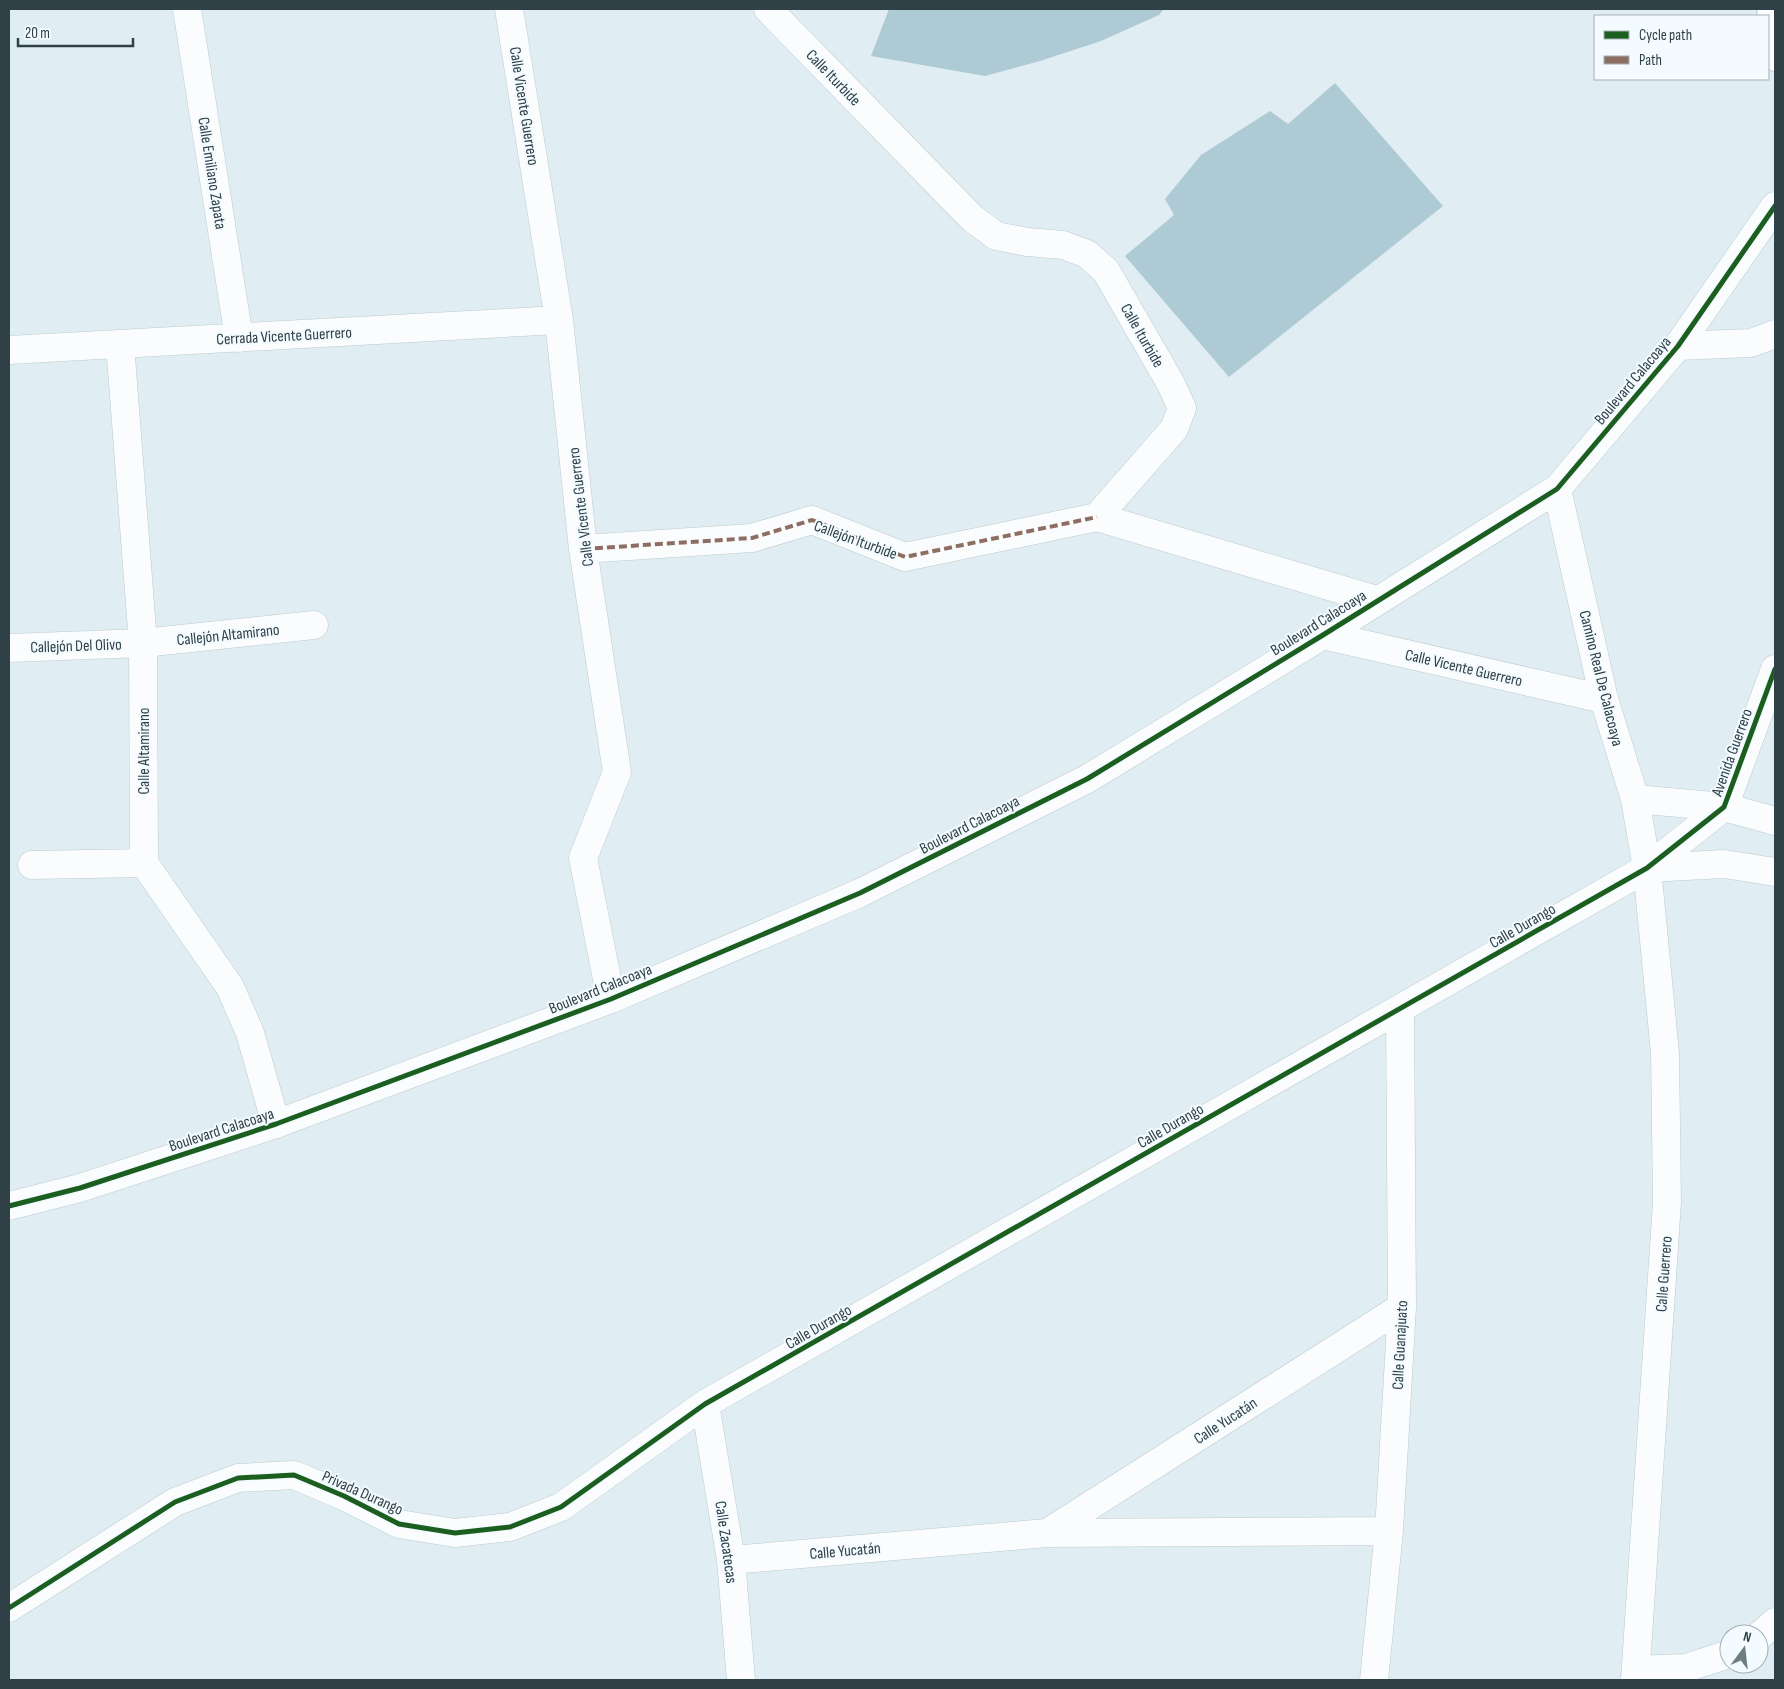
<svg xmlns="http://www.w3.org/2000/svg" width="1784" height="1689" font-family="'Sofia Sans Condensed',sans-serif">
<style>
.building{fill:#aecad4}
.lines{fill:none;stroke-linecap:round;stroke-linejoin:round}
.lane-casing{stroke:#bccbd0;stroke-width:24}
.street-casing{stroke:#bccbd0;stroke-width:29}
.secondary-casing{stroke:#bccbd0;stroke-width:29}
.lane{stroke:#fafcfd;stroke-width:22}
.street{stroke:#fafcfd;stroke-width:28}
.secondary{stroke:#fafcfd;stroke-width:28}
.quiet{stroke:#8d6e63;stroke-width:4;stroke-dasharray:8 4;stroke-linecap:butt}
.cycleway-casing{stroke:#f3fbff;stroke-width:8}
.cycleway{stroke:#1b5e20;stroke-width:5}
.labels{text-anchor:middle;stroke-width:4;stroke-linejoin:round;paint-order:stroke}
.street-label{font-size:16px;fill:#2f4046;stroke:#f3fbff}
</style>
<rect width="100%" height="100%" fill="#e0eef3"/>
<path class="building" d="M889 9H1164L1159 15 1101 41 1040 61 985 76 871 56Z
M1335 83 1443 206 1229 377 1125 256 1174 215 1165 199 1201 155 1270 111 1288 124Z"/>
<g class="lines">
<defs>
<path id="lane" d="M1768 9 1775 60"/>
<path id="street" d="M187 9 239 338
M509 9 559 320 583 549 617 772 583 858 611 999
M768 9 972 218 996 236 1027 242 1063 245 1087 254 1106 271 1171 384 1182 408 1174 429 1097 517
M120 344 143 643 144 863 230 987 250 1033 276 1124
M9 350 559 320
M583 549 752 538 812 520 905 557 1097 517 1376 600
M1323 635 1604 699
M9 648 143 643 314 625
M32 865 144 863
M705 1404 731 1560 741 1680
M1047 1533 1402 1307
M731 1560 1047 1533 1389 1531
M9 1608 175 1502 238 1478 294 1475 344 1496 399 1524 455 1533 510 1527 561 1507 705 1404 1647 868 1724 807 1775 669
M1759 1636 1775 1622
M1636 1670 1686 1668 1729 1654
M1374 1680 1389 1531 1402 1307 1400 1009"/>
<path id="secondary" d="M1678 346 1751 343 1775 334
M1557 489 1604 699 1635 799 1647 868 1665 1053 1667 1202 1635 1680
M1635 799 1724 807 1775 821
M1647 868 1724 864 1775 872
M9 1206 80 1188 276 1124 611 999 860 893 1087 779 1323 635 1557 489 1678 346 1775 206"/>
</defs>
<use href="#lane" class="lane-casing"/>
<use href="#street" class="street-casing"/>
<use href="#secondary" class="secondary-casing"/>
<use href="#lane" class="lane"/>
<use href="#street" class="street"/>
<use href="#secondary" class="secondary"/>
<path class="quiet" d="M583 549 752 538 812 520 905 557 1097 517"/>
<defs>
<path id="cycleway" d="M9 1206 80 1188 276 1124 611 999 860 893 1087 779 1323 635 1557 489 1678 346 1775 206
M9 1608 175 1502 238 1478 294 1475 344 1496 399 1524 455 1533 510 1527 561 1507 705 1404 1647 868 1724 807 1775 669"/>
</defs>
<use href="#cycleway" class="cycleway-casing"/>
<use href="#cycleway" class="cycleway"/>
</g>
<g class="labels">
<g class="street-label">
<text transform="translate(834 77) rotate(46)" y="6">Calle Iturbide</text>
<text transform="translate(525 106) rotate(81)" y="6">Calle Vicente Guerrero</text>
<text transform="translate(213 173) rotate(81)" y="6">Calle Emiliano Zapata</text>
<text transform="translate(284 335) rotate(-3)" y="6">Cerrada Vicente Guerrero</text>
<text transform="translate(1143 335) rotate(60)" y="6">Calle Iturbide</text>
<text transform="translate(1632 380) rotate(-50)" y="6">Boulevard Calacoaya</text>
<text transform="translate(580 507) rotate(-97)" y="6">Calle Vicente Guerrero</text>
<text transform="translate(856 539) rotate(20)" y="6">Callejón Iturbide</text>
<text transform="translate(1318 622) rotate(-32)" y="6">Boulevard Calacoaya</text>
<text transform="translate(228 634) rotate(-6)" y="6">Callejón Altamirano</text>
<text transform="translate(76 645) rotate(-2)" y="6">Callejón Del Olivo</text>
<text transform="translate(1464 667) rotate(13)" y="6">Calle Vicente Guerrero</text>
<text transform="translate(1602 678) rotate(76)" y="6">Camino Real De Calacoaya</text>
<text transform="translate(143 751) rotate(-90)" y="6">Calle Altamirano</text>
<text transform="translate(1731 752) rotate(-70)" y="6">Avenida Guerrero</text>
<text transform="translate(969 824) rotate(-27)" y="6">Boulevard Calacoaya</text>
<text transform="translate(1522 925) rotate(-30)" y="6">Calle Durango</text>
<text transform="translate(600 988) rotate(-22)" y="6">Boulevard Calacoaya</text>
<text transform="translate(1170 1125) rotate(-30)" y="6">Calle Durango</text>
<text transform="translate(221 1129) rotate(-18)" y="6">Boulevard Calacoaya</text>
<text transform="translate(1663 1274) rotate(-86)" y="6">Calle Guerrero</text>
<text transform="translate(818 1326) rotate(-30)" y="6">Calle Durango</text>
<text transform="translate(1399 1345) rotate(-87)" y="6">Calle Guanajuato</text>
<text transform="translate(1225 1420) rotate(-33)" y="6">Calle Yucatán</text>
<text transform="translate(363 1492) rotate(24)" y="6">Privada Durango</text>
<text transform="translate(727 1542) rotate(82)" y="6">Calle Zacatecas</text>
<text transform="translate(845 1550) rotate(-5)" y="6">Calle Yucatán</text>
</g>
</g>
<rect width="1784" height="1689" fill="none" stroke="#2f4046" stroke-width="20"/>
<rect x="1594" y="15" width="175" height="65" fill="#f3fbff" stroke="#a5b0b5"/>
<rect x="1604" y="31" width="25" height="8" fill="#1b5e20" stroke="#a5b0b5"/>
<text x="1639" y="40" font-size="15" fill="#2f4046">Cycle path</text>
<rect x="1604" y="56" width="25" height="8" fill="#8d6e63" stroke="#a5b0b5"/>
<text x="1639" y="65" font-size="15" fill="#2f4046">Path</text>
<g transform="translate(1744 1649) rotate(15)"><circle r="24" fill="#f3fbff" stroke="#a5b0b5"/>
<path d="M0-4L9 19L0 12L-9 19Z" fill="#6d7d83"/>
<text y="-8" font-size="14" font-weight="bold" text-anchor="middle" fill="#2f4046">N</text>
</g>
<path d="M18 38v8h115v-8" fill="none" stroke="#2f4046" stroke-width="2.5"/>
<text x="25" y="38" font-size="15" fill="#2f4046" stroke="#f3fbff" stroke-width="4" paint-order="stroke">20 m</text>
</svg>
